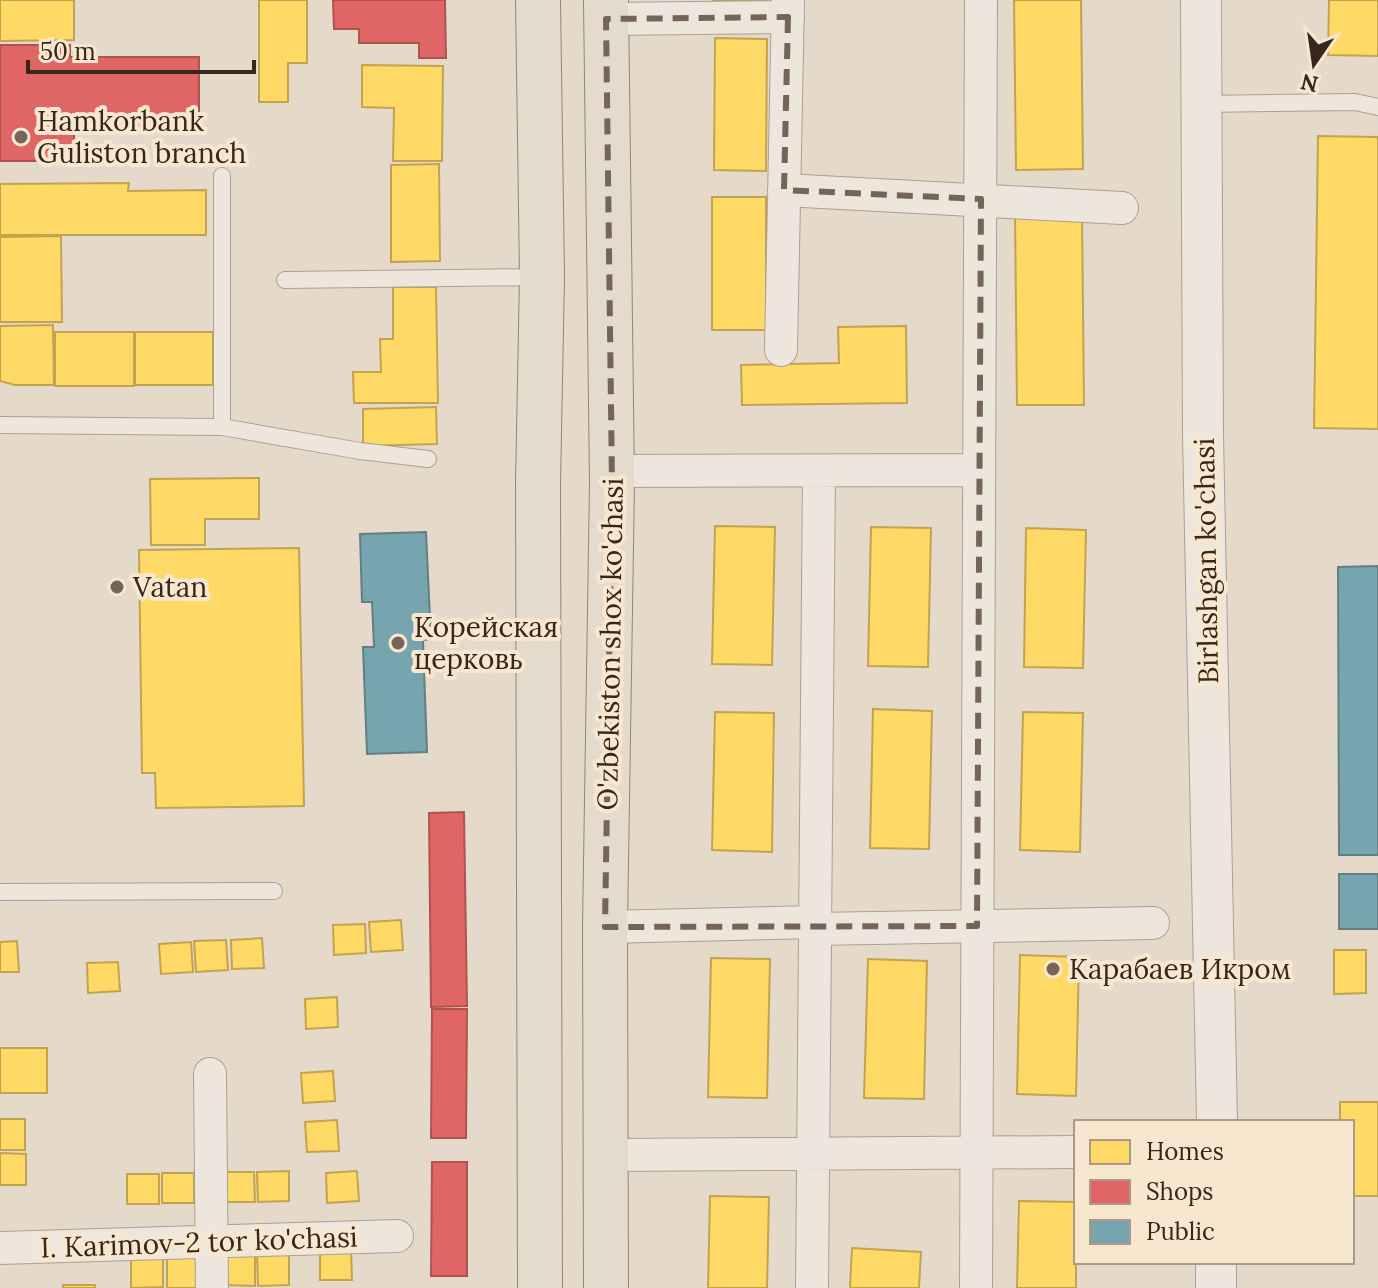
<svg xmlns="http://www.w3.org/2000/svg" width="1378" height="1288" font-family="Lora,serif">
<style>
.homes{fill:#ffd966;stroke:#c3a350;stroke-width:2}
.shops{fill:#e06666;stroke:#ae5350;stroke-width:2}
.public{fill:#76a5af;stroke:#637f83;stroke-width:2}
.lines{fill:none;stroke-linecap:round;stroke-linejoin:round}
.service-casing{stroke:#aa9f94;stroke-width:18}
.minor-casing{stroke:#aa9f94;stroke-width:34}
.tertiary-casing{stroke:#aa9f94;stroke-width:42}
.primary-casing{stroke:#8f857a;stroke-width:46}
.service{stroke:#ede6dc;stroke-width:16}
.minor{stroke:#ede6dc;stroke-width:32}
.tertiary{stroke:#ede6dc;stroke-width:40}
.primary{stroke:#e4dbcd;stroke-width:44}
.marked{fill:none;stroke:#756559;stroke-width:6;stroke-dasharray:16 10;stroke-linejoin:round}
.poi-dot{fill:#756559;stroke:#f7e7cf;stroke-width:3}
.labels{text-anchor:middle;stroke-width:8;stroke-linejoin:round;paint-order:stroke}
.poi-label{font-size:28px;fill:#38261c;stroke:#f7e7cf;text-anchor:start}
.street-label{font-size:28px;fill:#38261c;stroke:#f7e7cf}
</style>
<rect width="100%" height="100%" fill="#e5daca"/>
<path class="homes" d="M0 0H74V40L0 41Z
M259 0H307V63H288V102H259Z
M713 0H765V3H713Z
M1014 0H1081L1083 169 1016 170Z
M1329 0H1378V56L1328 55Z
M715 38 767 39 766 171 714 170Z
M362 65 443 66 442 161H393L394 108 362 107Z
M1318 136 1378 137V429L1314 428Z
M439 164 440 261 391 262V165Z
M129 183 128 191 206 190V235H0V184Z
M712 197H766V330H712Z
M1082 214 1084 405H1017L1015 215Z
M61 236 62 322H0V237Z
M393 287H436L438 403H354L353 372H381L380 339H393Z
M53 325 54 385H15L0 381V326Z
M906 326 907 403 742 405 741 365 839 363 838 327Z
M55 332H134V386H55Z
M135 332H213V385H135Z
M436 407 437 444 363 446V409Z
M259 478V519H205V545H151L150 479Z
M715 526 775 527 772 665 712 664Z
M871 527 931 528 928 667 868 666Z
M1026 528 1086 530 1083 668 1024 667Z
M299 548 304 806 156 808 155 773H142L139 550Z
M873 709 932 711 929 849 870 848Z
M715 712 774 713 772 852 712 850Z
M1023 712 1083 713 1080 852 1020 850Z
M401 920 403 950 371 952 369 922Z
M365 924 366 953 334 955 333 925Z
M262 938 264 968 232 969 231 940Z
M226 940 228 970 196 972 194 941Z
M17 941 19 972H0V942Z
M191 942 193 972 161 974 159 944Z
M1334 950H1366V993L1334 994Z
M1020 955 1079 957 1076 1096 1017 1094Z
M711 958 770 959 767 1098 708 1097Z
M868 959 927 961 924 1099 864 1098Z
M118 962 120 991 88 993 87 963Z
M337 997 338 1027 306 1029 305 999Z
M0 1048H47V1093H0Z
M333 1071 335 1101 303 1103 301 1073Z
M1340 1102H1378V1196H1352V1122H1340Z
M0 1119H25V1150H0Z
M337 1120 339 1151 307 1152 305 1122Z
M0 1153 26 1154V1185H0Z
M289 1171V1201L258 1202 257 1172Z
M357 1171 359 1201 327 1203 326 1173Z
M223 1172H254L255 1202H223Z
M162 1173H194V1203H162Z
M127 1174H159V1204H127Z
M710 1196 769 1197 767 1288H708Z
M1019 1201 1076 1202V1288H1017Z
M852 1248 921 1252 919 1288H850Z
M320 1250H351L352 1280H320Z
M223 1255H255V1286L223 1285Z
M257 1255H289V1285L258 1286Z
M163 1257V1287L131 1288V1258Z
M167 1258H199V1288H167Z
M63 1285H95V1288H63Z"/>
<path class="shops" d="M333 0H445L446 58H419V43H359V29H334Z
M0 45H70V57H199V128H109L108 115 74 116V161H0Z
M464 812 467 1006 431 1007 429 813Z
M432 1009H467L466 1138H431Z
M432 1162H467V1276H431Z"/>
<path class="public" d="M426 532 431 639 423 640 427 752 367 754 363 647H374L372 602H362L360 534Z
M1378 566V855H1339L1338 567Z
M1339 874H1378V929H1339Z"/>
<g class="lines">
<defs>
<path id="service" d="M1201 104 1355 102 1378 107
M285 280 541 277
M0 425 222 427 360 451 428 459
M222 427V176
M0 892 274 891"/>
<path id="minor" d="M606 19 788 17
M784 190 1122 208
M781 350 788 0
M612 471 979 470
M605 927 815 922
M815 929 1153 923
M210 1074 212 1288
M606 1155 1076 1152
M0 1248 397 1236
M812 1288 819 471
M976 1288 981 0"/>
<path id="tertiary" d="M1201 0 1203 435 1217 1122
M1216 1288V1262"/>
<path id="primary" d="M538 0 542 277 538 483 540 1288
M606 0 612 483 605 927 606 1288"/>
</defs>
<use href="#service" class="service-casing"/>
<use href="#minor" class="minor-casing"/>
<use href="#tertiary" class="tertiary-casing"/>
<use href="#primary" class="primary-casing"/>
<use href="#service" class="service"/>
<use href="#minor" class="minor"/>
<use href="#tertiary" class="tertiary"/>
<use href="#primary" class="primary"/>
</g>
<path class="marked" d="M788 17 784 190 981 199 977 926 605 927 612 483 606 19Z"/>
<g class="poi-dot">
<circle cx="21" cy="137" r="8"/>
<circle cx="117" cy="587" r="8"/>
<circle cx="398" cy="643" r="8"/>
<circle cx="1053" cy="969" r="8"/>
</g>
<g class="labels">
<g class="poi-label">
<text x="37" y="131">Hamkorbank<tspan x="37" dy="32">Guliston branch</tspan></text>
<text x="133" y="597">Vatan</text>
<text x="414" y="637">Корейская<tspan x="414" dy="32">церковь</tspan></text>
<text x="1069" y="979">Карабаев Икром</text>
</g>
<g class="street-label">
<text transform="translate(1206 561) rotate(-91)" y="10">Birlashgan ko'chasi</text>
<text transform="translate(610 644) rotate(-89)" y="10">O'zbekiston shox ko'chasi</text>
<text transform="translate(199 1242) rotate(-2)" y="10">I. Karimov-2 tor ko'chasi</text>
</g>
</g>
<rect x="1074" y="1120" width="280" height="144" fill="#f7e7cf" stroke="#ab9a87" stroke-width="2"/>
<rect x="1090" y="1140" width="40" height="24" fill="#ffd966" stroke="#ab9a87" stroke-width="2"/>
<text x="1146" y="1160" font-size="24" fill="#38261c">Homes</text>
<rect x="1090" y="1180" width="40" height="24" fill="#e06666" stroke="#ab9a87" stroke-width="2"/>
<text x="1146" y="1200" font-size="24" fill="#38261c">Shops</text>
<rect x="1090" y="1220" width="40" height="24" fill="#76a5af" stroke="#ab9a87" stroke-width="2"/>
<text x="1146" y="1240" font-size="24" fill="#38261c">Public</text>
<g transform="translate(1314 64) rotate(193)" stroke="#f7e7cf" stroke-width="6" paint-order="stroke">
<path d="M0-6L14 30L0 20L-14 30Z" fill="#38261c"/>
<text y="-12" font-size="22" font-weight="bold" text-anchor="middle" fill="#38261c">N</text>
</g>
<path d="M28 60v12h226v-12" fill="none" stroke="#38261c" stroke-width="4"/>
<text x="40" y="60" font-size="24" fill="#38261c" stroke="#f7e7cf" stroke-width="6" paint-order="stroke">50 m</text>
</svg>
